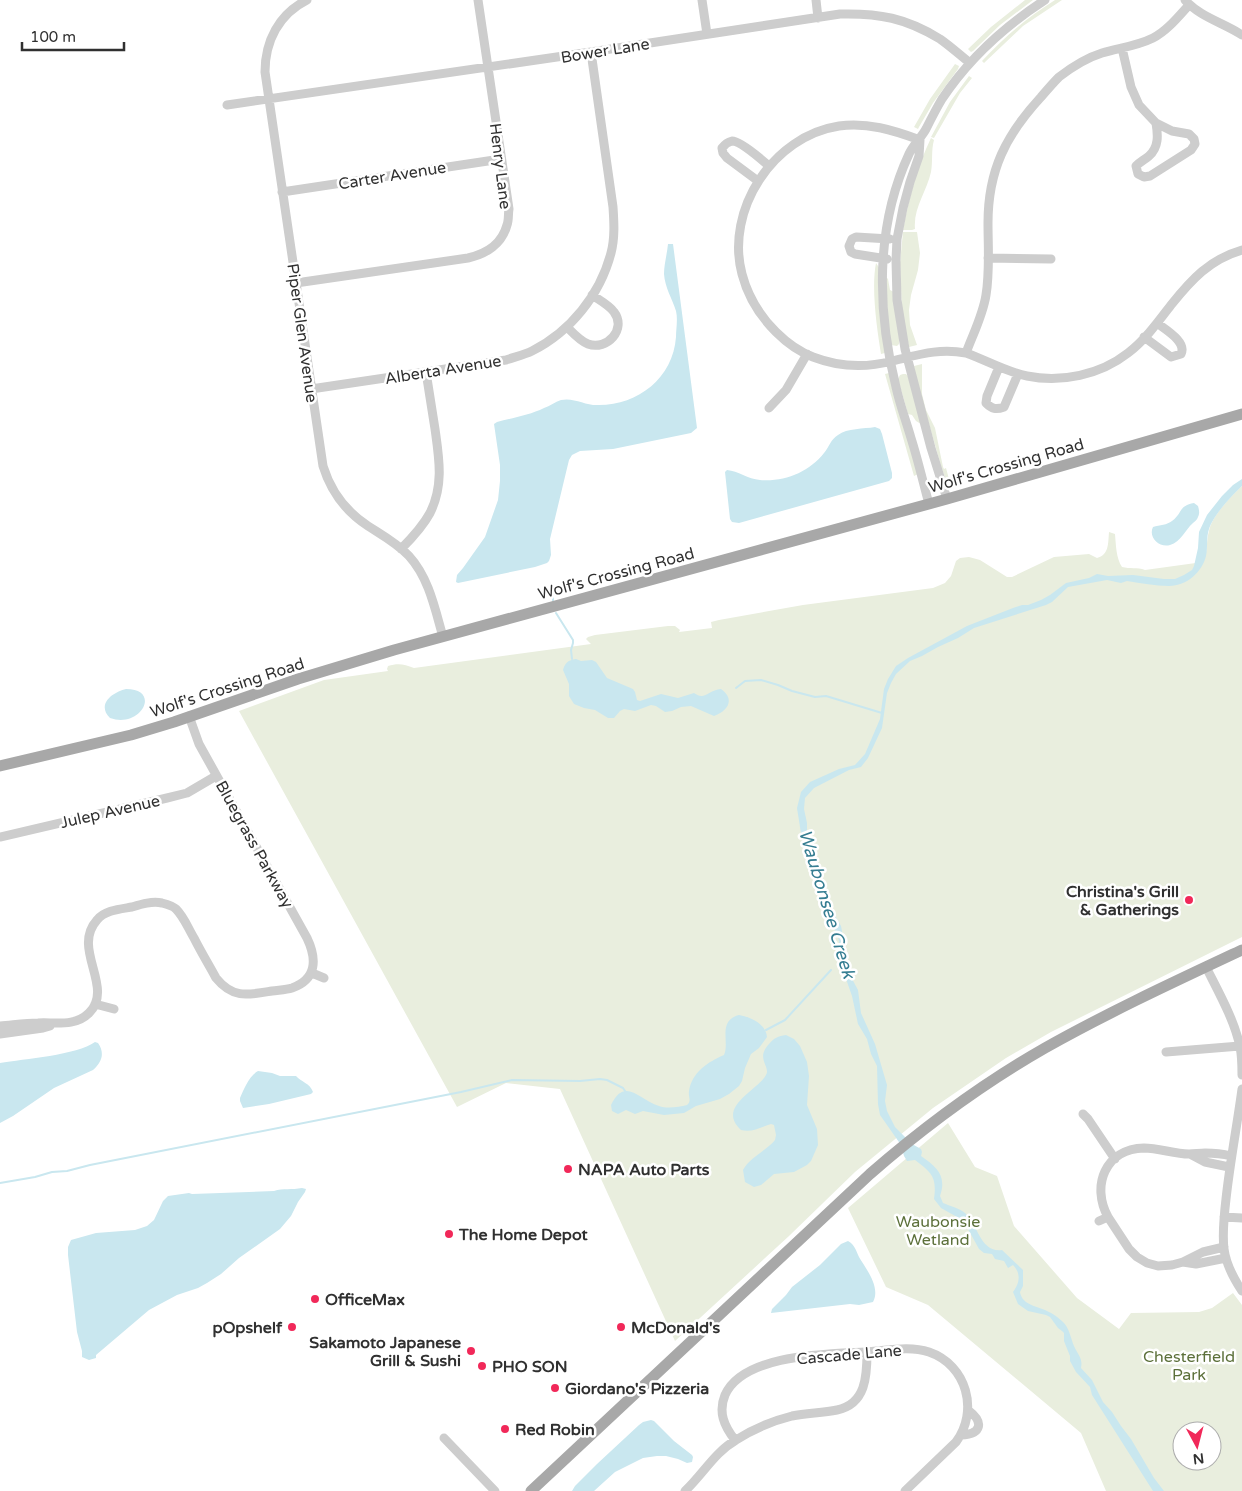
<svg xmlns="http://www.w3.org/2000/svg" width="1242" height="1491" font-family="'Varela Round',sans-serif">
<style>
.green{fill:#e9eede;fill-rule:evenodd}
.water{fill:#c9e7ef}
.lines{fill:none;stroke-linecap:round;stroke-linejoin:round}
.stream{stroke:#c9e7ef;stroke-width:2}
.minor{stroke:#cdcdcd;stroke-width:9}
.major{stroke:#a8a8a8;stroke-width:11}
.poi-dot{fill:#f12859;stroke:#fff;stroke-width:2}
.labels{text-anchor:middle;stroke-width:5;stroke-linejoin:round;paint-order:stroke}
.street-label{font-size:16px;fill:#303030;stroke:#fff}
.poi-label{font-size:16px;font-weight:bold;fill:#303030;stroke:#fff;text-anchor:start}
.park-label{font-size:16px;fill:#5c703a;stroke:#fff}
.water-label{font-size:18px;font-style:italic;fill:#367e92;stroke:#fff}
</style>
<rect width="100%" height="100%" fill="#fff"/>
<path class="green" d="M1025 0H1033L1000 25 973 51 971 52 968 49 991 27Z
M1055 0H1062L1023 26 984 63 982 61C1004 37 1028 17 1055 0Z
M955 64 959 66 958 69 933 103 919 127 918 129 914 127 930 99Z
M969 76 972 78 960 93 934 138 931 137 950 102Z
M931 138 934 140C931 151 933 161 931 172 927 191 913 208 915 229L912 230H903C909 198 917 167 931 138Z
M903 232H917L920 253 918 270 911 295 909 310 910 325 917 345 909 347 902 313 900 263Z
M876 263 880 269 885 353 881 354C877 329 871 288 876 263Z
M886 277 888 279 890 290 894 292 899 337V344L897 346 891 345 888 327Z
M922 364V394L926 410 935 428 943 467 944 469 946 468 949 479 946 480 941 466 915 375 914 366Z
M889 373 918 474 914 476 885 374Z
M903 374H906L908 376 921 424 916 421 912 415 908 414 898 379 900 375Z
M1242 486V937L1051 1032 1006 1058 933 1108 855 1172 789 1236 675 1341 560 1089 506 1083 457 1107 239 711 324 680 388 671 387 669 388 666C398 663 404 664 414 668L591 644 586 639 588 637 595 635 668 626H675L680 630 679 632 712 628 711 622 719 620 803 605 933 588 945 583 951 576 956 561 960 558 969 557 980 560 1007 577H1012L1054 557 1089 554 1097 558C1109 555 1108 544 1109 532L1115 534C1116 545 1116 558 1122 567 1130 569 1137 567 1145 570L1203 562C1208 552 1206 541 1209 531 1211 517 1232 495 1242 486Z
M948 1123 975 1167 997 1176 1014 1226 1077 1298 1119 1329 1131 1313 1199 1312 1212 1308 1233 1293 1242 1305V1491H1106L1081 1433 928 1305 886 1287 848 1208ZM1182 1431H1212V1461H1182Z"/>
<path class="water" d="M668 244H673L697 428 691 433 613 449 580 451 572 455 569 460 550 539 551 555 549 561 547 563 535 567 458 583 456 582 457 575 463 568 485 537 498 500 500 481V465L494 424 497 422C512 418 530 415 544 408 550 406 555 402 561 400 574 397 586 406 599 405 638 405 673 378 676 337 676 329 678 319 676 311 672 298 665 288 664 274 664 265 667 254 668 244Z
M875 427 880 429 882 434 892 473V478L889 481 739 523 732 522 730 519 725 472 727 470C738 471 748 479 760 480 785 482 809 472 824 453 829 447 831 439 838 435 847 428 864 429 875 427Z
M1242 479V486C1232 495 1213 516 1209 529 1206 538 1208 547 1206 556 1202 572 1187 586 1169 586 1155 586 1141 583 1127 581L1121 583 1107 580 1068 587 1052 602 1046 605 974 628 958 638 938 647 922 656 910 661 896 674 891 683 887 693 882 728 868 758 861 767 849 770 814 788 805 798 804 809 807 823V842L820 876 829 905 841 926 851 977 858 990 861 1013 875 1044 887 1085 885 1101 887 1111 895 1127 912 1144 921 1149 922 1152 921 1156C937 1167 947 1176 940 1196L943 1203C950 1206 959 1208 965 1213 978 1224 980 1253 1002 1250L1023 1270V1286L1020 1292C1022 1305 1037 1306 1047 1311 1052 1313 1059 1318 1063 1322 1069 1327 1071 1339 1074 1346 1078 1355 1083 1358 1081 1368L1092 1380 1103 1402 1112 1412 1121 1426 1131 1439 1154 1478 1164 1491H1153L1092 1395 1090 1387 1076 1372 1070 1361V1356L1064 1341V1333L1062 1331 1058 1328 1050 1317 1046 1315 1028 1311 1018 1304 1013 1292C1020 1283 1021 1273 1013 1265L1008 1268 1004 1261 995 1259 992 1254 984 1253 979 1249 968 1229 960 1222 957 1217 941 1208 934 1199C937 1177 932 1173 915 1160L907 1161 904 1156 901 1145 880 1115 878 1104 877 1066 871 1054 867 1039 858 1024 852 996 839 959 841 953 838 936 828 916 803 846 797 808 801 792 810 782 839 769 855 765 865 754 880 719 884 689 888 679 896 666 908 658 967 626 1013 608 1022 605H1028L1041 600 1050 595 1066 583 1089 578 1097 574 1108 576 1133 575 1164 579H1175L1184 575 1192 570 1194 566 1198 548 1199 532 1207 515 1222 496 1233 485Z
M1194 503 1198 506C1199 510 1200 513 1198 517 1197 520 1195 521 1193 523 1185 530 1181 542 1170 545 1159 548 1148 537 1153 527 1160 525 1167 525 1172 521 1183 513 1178 506 1194 503Z
M576 659 581 661 592 660 596 662 607 678 633 689 635 692 637 700 640 701 661 694 678 698 694 693C705 701 708 690 721 689 736 700 727 711 714 716L691 706 681 707 672 711 665 712 656 706 651 705 635 711 624 709 620 711 614 718H608L595 710 584 708 574 704 569 696V684L563 670C565 663 568 660 576 659Z
M126 689C162 689 141 729 110 718 96 704 113 692 126 689Z
M739 1015C751 1017 766 1024 767 1037L759 1048 751 1054 745 1068 742 1081 739 1086 729 1094 720 1099 696 1106 684 1113 664 1115 643 1111 635 1114 626 1110 618 1114 612 1111 611 1105C625 1076 639 1100 659 1106 667 1109 679 1107 687 1105 692 1101 688 1097 689 1091 692 1072 708 1062 724 1055 730 1042 717 1021 739 1015Z
M786 1035 794 1039 800 1046 807 1062 809 1076 807 1105 817 1129 818 1145 811 1161 807 1165 794 1172 774 1174 761 1185 754 1187 745 1182 743 1170C750 1157 766 1151 775 1140L776 1135 774 1125 771 1124C761 1127 752 1133 741 1130 716 1107 757 1091 766 1075 771 1066 755 1059 769 1044 774 1038 778 1036 786 1035Z
M95 1042 98 1043C105 1053 102 1062 93 1070L54 1088 13 1116 0 1123V1063C24 1059 77 1055 95 1042Z
M258 1071 272 1073 280 1076H296C301 1082 310 1083 313 1092L311 1094 269 1104 243 1108 240 1101V1098C244 1089 249 1076 258 1071Z
M302 1188 306 1189 305 1192 298 1202 291 1216 280 1229 239 1258 221 1274 207 1283 198 1288 177 1295 149 1310 96 1355V1358L89 1360 82 1357V1351L77 1332 68 1255V1247L71 1240 96 1233 135 1230 147 1226 154 1220 163 1201 168 1196 189 1193 192 1194 274 1191C283 1188 292 1190 302 1188Z
M848 1241C855 1245 856 1251 859 1257 866 1269 881 1287 873 1302L859 1305 850 1304 771 1313 772 1309 786 1295 792 1287 820 1265 841 1244Z
M651 1420 654 1421 674 1441 692 1455 693 1457 692 1462 687 1463 678 1459 666 1456H657L643 1458 615 1472 594 1491H572L575 1486 597 1464 639 1425 643 1422Z"/>
<g class="lines">
<path class="stream" d="M553 595V601
M556 613 573 640V643L571 650 572 659
M736 688 745 681 761 680 778 685 792 691 815 697 826 696 882 713
M766 1030 785 1020 831 970
M0 1183 35 1177 52 1172 67 1171 90 1165 461 1092 512 1080 580 1081 600 1079 607 1080 623 1088 625 1091"/>
<path class="minor" d="M307 0C279 14 265 41 265 72L323 466C331 492 345 511 368 526 382 535 397 543 409 556 429 578 435 609 443 637
M702 0 707 34
M816 0 818 18
M1185 0C1200 17 1224 23 1242 35
M1122 48 1131 87 1139 105 1156 123 1172 131 1189 134 1194 139 1195 144 1191 150 1150 176 1144 177 1138 174 1136 166C1140 162 1144 160 1149 156 1159 147 1158 135 1156 123
M227 105 591 52 840 14C879 13 906 18 940 39 950 46 960 55 970 63
M920 140C893 130 867 122 839 126 773 136 725 210 742 274 748 297 760 316 776 332 786 342 800 352 813 357 839 367 866 368 892 361 918 355 938 348 966 353 986 360 1006 372 1027 376 1061 383 1100 375 1128 353 1145 340 1158 322 1171 305 1191 280 1210 259 1242 250
M920 140 919 156 910 182 903 208 897 239 896 260 897 300 905 349 931 448 947 499
M758 181 727 158 723 153 722 148C725 144 728 142 732 141 741 141 762 160 769 166
M282 192 501 159
M988 258 1051 259
M887 259 855 254 851 252 849 246 852 239 856 237 890 239
M296 283 468 258C486 254 502 244 507 225 509 220 508 214 509 209L478 0
M567 327C573 333 580 341 588 344 607 351 627 329 614 312 609 305 599 300 592 295
M1144 337 1171 357 1181 354C1187 342 1166 330 1157 323
M966 353C973 334 983 315 986 295 990 271 988 247 988 223 988 170 1006 135 1041 97 1047 90 1053 83 1059 77 1072 67 1086 58 1102 53 1119 48 1137 46 1153 38 1167 31 1179 16 1189 5
M999 367 987 396 986 403C992 409 996 410 1004 407L1018 374
M311 389 506 360C514 357 524 355 532 351 570 332 600 295 611 253 615 238 614 222 613 207L591 52
M769 408 786 390 807 354
M929 504C923 482 918 460 911 438 906 421 900 405 896 387 877 311 875 227 909 154 913 145 921 138 926 129 931 119 936 109 942 99 968 60 1005 26 1045 0
M401 549C412 538 423 526 430 513 444 485 439 458 435 429 432 410 429 391 426 372
M0 837 167 798 187 793 216 776
M1206 967C1218 991 1235 1021 1240 1047 1242 1056 1242 1066 1242 1075
M312 973 324 978
M95 1004 114 1009
M0 1026C13 1025 25 1023 38 1023 55 1022 75 1027 89 1013 115 987 71 949 97 920 105 910 121 909 132 907 142 904 152 901 162 903 166 904 173 906 176 909 184 917 188 928 194 938 201 952 209 965 216 978 233 999 248 995 272 991 279 990 286 990 292 988 317 979 317 959 307 938L199 744 189 716
M0 1034 43 1028 50 1026
M1166 1052 1240 1046
M1242 1089C1237 1126 1230 1162 1226 1199 1224 1216 1222 1233 1224 1249 1226 1264 1234 1279 1242 1291
M1083 1114 1088 1119 1115 1159
M1190 1154 1205 1162 1229 1167
M1108 1217C1091 1186 1105 1149 1144 1148 1159 1148 1174 1154 1189 1154 1194 1154 1200 1153 1205 1153 1214 1153 1223 1154 1231 1156
M1224 1217 1242 1218
M1099 1221 1108 1217 1129 1249 1137 1257 1147 1263 1158 1266 1172 1265 1183 1262 1203 1252 1224 1247
M1183 1262 1196 1264 1226 1258
M961 1435C982 1434 984 1422 968 1410
M444 1438 495 1491
M735 1440C724 1426 718 1412 725 1395 743 1354 827 1354 865 1352 885 1351 909 1345 929 1352 967 1365 979 1411 956 1442L905 1491
M685 1491C703 1474 715 1452 736 1440 753 1429 772 1421 792 1416 807 1413 822 1413 837 1410 866 1404 867 1376 867 1352"/>
<path class="major" d="M0 766 131 735 174 722 298 679 394 650 947 499 1242 414
M531 1491 870 1174C924 1127 982 1084 1045 1048 1109 1012 1176 981 1242 950"/>
</g>
<g class="poi-dot">
<circle cx="1189" cy="900" r="5"/>
<circle cx="568" cy="1169" r="5"/>
<circle cx="449" cy="1234" r="5"/>
<circle cx="315" cy="1299" r="5"/>
<circle cx="292" cy="1327" r="5"/>
<circle cx="621" cy="1327" r="5"/>
<circle cx="471" cy="1351" r="5"/>
<circle cx="482" cy="1366" r="5"/>
<circle cx="555" cy="1388" r="5"/>
<circle cx="505" cy="1429" r="5"/>
</g>
<g class="labels">
<g class="street-label">
<text transform="translate(605 50) rotate(-9)" y="6">Bower Lane</text>
<text transform="translate(501 166) rotate(83)" y="6">Henry Lane</text>
<text transform="translate(392 175) rotate(-9)" y="6">Carter Avenue</text>
<text transform="translate(303 333) rotate(82)" y="6">Piper Glen Avenue</text>
<text transform="translate(443 369) rotate(-9)" y="6">Alberta Avenue</text>
<text transform="translate(1006 465) rotate(-16)" y="6">Wolf's Crossing Road</text>
<text transform="translate(616 573) rotate(-15)" y="6">Wolf's Crossing Road</text>
<text transform="translate(227 687) rotate(-18)" y="6">Wolf's Crossing Road</text>
<text transform="translate(110 811) rotate(-13)" y="6">Julep Avenue</text>
<text transform="translate(255 844) rotate(61)" y="6">Bluegrass Parkway</text>
<text transform="translate(849 1354) rotate(-5)" y="6">Cascade Lane</text>
</g>
<g class="poi-label">
<text x="1179" y="897" text-anchor="end">Christina's Grill<tspan x="1179" dy="18">&amp; Gatherings</tspan></text>
<text x="578" y="1175">NAPA Auto Parts</text>
<text x="459" y="1240">The Home Depot</text>
<text x="325" y="1305">OfficeMax</text>
<text x="282" y="1333" text-anchor="end">pOpshelf</text>
<text x="631" y="1333">McDonald's</text>
<text x="461" y="1348" text-anchor="end">Sakamoto Japanese<tspan x="461" dy="18">Grill &amp; Sushi</tspan></text>
<text x="492" y="1372">PHO SON</text>
<text x="565" y="1394">Giordano's Pizzeria</text>
<text x="515" y="1435">Red Robin</text>
</g>
<g class="park-label">
<text x="938" y="1227">Waubonsie<tspan x="938" dy="18">Wetland</tspan></text>
<text x="1189" y="1362">Chesterfield<tspan x="1189" dy="18">Park</tspan></text>
</g>
<g class="water-label">
<text transform="translate(827 904) rotate(73)" y="6">Waubonsee Creek</text>
</g>
</g>
<g transform="translate(1197 1446) rotate(173)"><circle r="24" fill="#ffffff" stroke="#acacac"/>
<path d="M0-4L9 19L0 12L-9 19Z" fill="#f12859"/>
<text y="-8" font-size="14" font-weight="bold" text-anchor="middle" fill="#303030">N</text>
</g>
<path d="M22 42v8h102v-8" fill="none" stroke="#303030" stroke-width="2.5"/>
<text x="30" y="42" font-size="15" fill="#303030" stroke="#ffffff" stroke-width="4" paint-order="stroke">100 m</text>
</svg>
